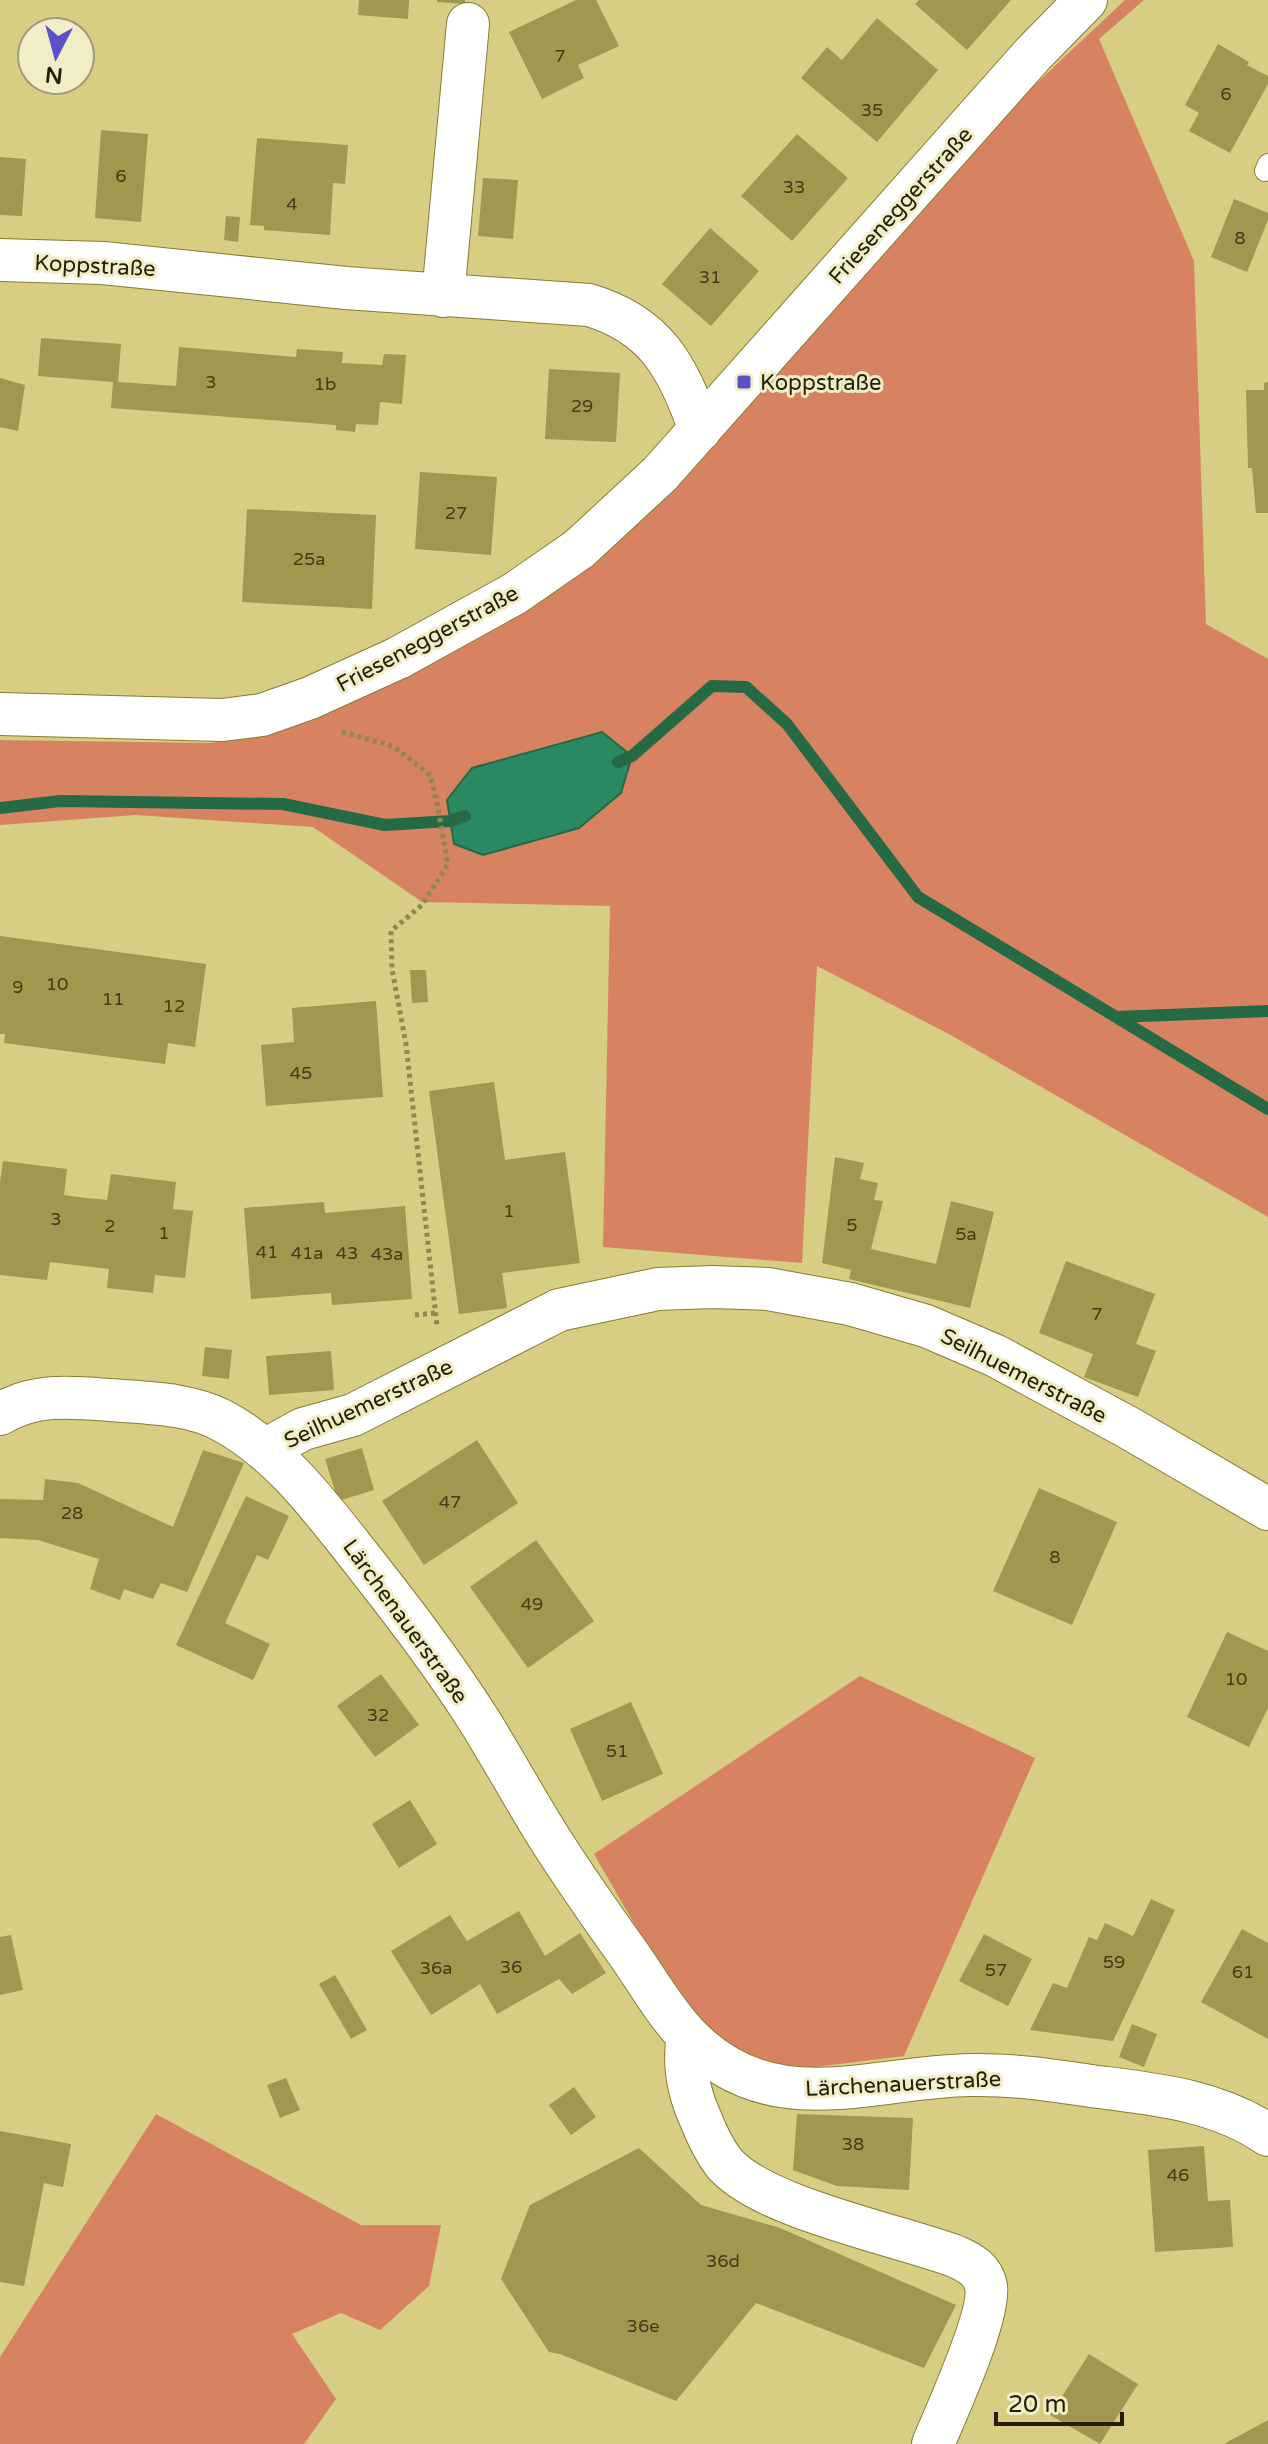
<svg xmlns="http://www.w3.org/2000/svg" width="1268" height="2444" font-family="'Varela Round',sans-serif">
<style>
.green{fill:#d78362}
.water{fill:#288962;stroke:#266945;stroke-width:2}
.lines{fill:none;stroke-linecap:round;stroke-linejoin:round}
.stream{stroke:#266945;stroke-width:12}
.building{fill:#a1974e}
.lane-casing{stroke:#867d33;stroke-width:22}
.street-casing{stroke:#867d33;stroke-width:44}
.path{stroke:#90894f;stroke-width:5;stroke-dasharray:4 4;stroke-linecap:butt}
.lane{stroke:#fff;stroke-width:20}
.street{stroke:#fff;stroke-width:42}
.poi-dot{fill:#5b50c9;stroke:#f1edc9;stroke-width:3}
.labels{text-anchor:middle;stroke-width:6;stroke-linejoin:round;paint-order:stroke}
.number-label{font-size:18px;fill:#423d14}
.street-label{font-size:22px;fill:#231f01;stroke:#f1edc9}
.poi-label{font-size:22px;fill:#231f01;stroke:#f1edc9;text-anchor:start}
</style>
<rect width="100%" height="100%" fill="#d7ce83"/>
<path class="green" d="M1125 0H1144L1099 39 1194 261 1206 624 1268 659V1217L947 1033 817 966 802 1263 603 1247 610 906 422 902 313 827 136 815 0 825V740L209 743 247 739 369 690 598 555 658 504 975 141Z
M860 1676 1035 1758 904 2056 815 2067H790L743 2055 682 2007 594 1854Z
M156 2114 361 2225H441L429 2286 380 2330 341 2313 292 2334 336 2399 304 2444H0V2357Z"/>
<path class="water" d="M602 732 632 756 621 793 579 828 483 855 454 844 447 800 472 768Z"/>
<g class="lines">
<path class="stream" d="M618 762 632 756 712 686 746 687 787 724 918 897 1268 1109
M0 808 60 801 283 804 385 825 450 821 465 816
M1116 1017 1268 1011"/>
</g>
<path class="building" d="M359 0H409L408 19 358 15Z
M437 0H465V4L437 2Z
M576 0H596L619 46 578 65 584 78 542 99 509 32Z
M919 0H1011L967 50 915 4Z
M877 18 938 70 877 142 801 78 827 47 842 60Z
M1218 44 1249 62 1247 65 1268 76V84L1230 153 1189 131 1199 113 1185 105Z
M101 130 148 134 141 222 95 218Z
M797 134 848 178 792 241 741 196Z
M257 138 348 145 345 184 333 183 330 235 264 230V226L250 225Z
M0 157 26 159 22 216 0 215Z
M483 178 518 180 513 239 478 236Z
M1234 199 1268 213V220L1247 272 1211 257Z
M226 216 240 217 238 242 224 240Z
M710 228 759 271 711 326 662 284Z
M41 338 121 344 118 382 176 386 179 347 296 357 297 349 343 352 342 363 382 365 384 354 406 355 402 404 380 402 378 425 356 424 355 432 336 430V425L111 408 113 382 38 376Z
M549 369 620 373 616 442 545 439Z
M0 378 25 385 18 431 0 427Z
M1268 382V513H1256L1252 468H1248L1246 390H1264V383Z
M420 472 497 477 491 555 415 549Z
M247 509 376 515 372 609 242 602Z
M0 936 206 964 195 1047 168 1043 165 1064 4 1043 5 1034H0Z
M410 970H426L428 1002 412 1003Z
M376 1001 383 1097 266 1106 261 1045 294 1042 292 1008Z
M494 1082 505 1160 565 1152 580 1263 502 1273 507 1308 459 1314 429 1091Z
M835 1157 864 1163 860 1179 878 1183 874 1200 883 1201 871 1249 936 1264 951 1201 994 1212 970 1308 849 1279 851 1270 822 1263Z
M3 1161 67 1169 64 1195 86 1198 107 1200 111 1174 176 1182 173 1209 193 1211 185 1278 155 1275 153 1293 107 1288 109 1269 50 1262 47 1280 0 1275V1182Z
M324 1202 325 1213 405 1206 412 1299 332 1305 331 1293 251 1299 244 1208Z
M1066 1261 1155 1294 1136 1344 1156 1351 1138 1397 1084 1377 1093 1354 1039 1333Z
M205 1347 232 1350 229 1379 202 1376Z
M331 1351 334 1390 269 1395 266 1356Z
M477 1440 518 1503 424 1565 382 1501Z
M362 1448 374 1490 338 1501 325 1459Z
M203 1450 244 1463 187 1592 161 1583 153 1599 124 1589 120 1600 90 1589 99 1559 38 1540 0 1538V1499L43 1500 45 1479 78 1483 173 1527Z
M1039 1488 1117 1522 1072 1625 993 1591Z
M246 1496 289 1516 268 1560 257 1555 225 1623 270 1644 253 1680 176 1645Z
M536 1540 594 1621 528 1668 470 1587Z
M1227 1632 1268 1651V1708L1249 1747 1187 1717Z
M381 1674 419 1725 375 1757 337 1706Z
M631 1702 663 1774 602 1801 570 1729Z
M410 1800 437 1844 399 1868 372 1824Z
M1151 1899 1175 1910 1113 2041 1030 2030 1053 1983 1067 1988 1089 1937 1097 1940 1105 1923 1133 1936Z
M519 1911 545 1956 580 1933 606 1973 572 1994 559 1979 497 2014 480 1984 431 2015 391 1951 450 1915 467 1941Z
M1242 1929 1268 1943V2039L1201 2002Z
M984 1934 1032 1959 1008 2006 959 1981Z
M11 1935 23 1990 0 1995V1937Z
M335 1975 367 2030 351 2039 319 1984Z
M1132 2024 1157 2034 1144 2067 1119 2057Z
M286 2078 300 2110 280 2118 267 2085Z
M574 2087 596 2117 571 2135 549 2105Z
M797 2114 913 2118 909 2190 837 2186 793 2170Z
M0 2131 71 2144 63 2187 44 2183 24 2286 0 2282Z
M1204 2146 1208 2201 1230 2200 1233 2247 1155 2252 1148 2150Z
M639 2148 701 2205 780 2228 956 2305 924 2368 756 2303 676 2401 560 2354 549 2352 501 2279 530 2205Z
M1089 2354 1138 2384 1100 2444 1050 2415Z
M1268 2420V2444H1224Z"/>
<g class="lines">
<defs>
<path id="lane" d="M1265 171 1268 164"/>
<path id="street" d="M0 260 103 263 346 288 589 305C656 325 678 367 700 430
M443 296 468 24
M0 714 222 720 262 715 310 698 398 658 514 594 579 549 660 474 1033 54 1086 0
M0 1414C35 1393 71 1397 110 1400 146 1403 188 1403 221 1420 276 1449 315 1500 353 1548 398 1605 443 1663 482 1725 504 1761 525 1799 548 1836 574 1877 602 1917 630 1956 648 1982 665 2012 687 2035 770 2123 867 2077 970 2075 1010 2074 1051 2080 1091 2086 1152 2094 1216 2099 1268 2135
M270 1452 281 1441 303 1429 353 1415 559 1310 658 1289 713 1287 768 1289 850 1304 926 1326 996 1356 1129 1428 1268 1509
M688 2036C683 2064 689 2094 701 2120 707 2135 714 2150 724 2163 762 2208 899 2235 957 2257 970 2263 983 2270 986 2286 991 2315 946 2413 933 2444"/>
</defs>
<use href="#lane" class="lane-casing"/>
<use href="#street" class="street-casing"/>
<path class="path" d="M342 732 393 746 430 775 437 803 448 864 422 905 391 931 392 969 406 1044 437 1326
M415 1315 436 1313"/>
<use href="#lane" class="lane"/>
<use href="#street" class="street"/>
</g>
<rect class="poi-dot" x="736" y="374" width="16" height="16" rx="4"/>
<g class="labels">
<g class="number-label">
<text x="560" y="62">7</text>
<text x="1226" y="100">6</text>
<text x="872" y="116">35</text>
<text x="121" y="182">6</text>
<text x="794" y="193">33</text>
<text x="292" y="210">4</text>
<text x="1240" y="244">8</text>
<text x="710" y="283">31</text>
<text x="211" y="388">3</text>
<text x="325" y="390">1b</text>
<text x="582" y="412">29</text>
<text x="456" y="519">27</text>
<text x="309" y="565">25a</text>
<text x="57" y="990">10</text>
<text x="18" y="993">9</text>
<text x="113" y="1005">11</text>
<text x="174" y="1012">12</text>
<text x="301" y="1079">45</text>
<text x="509" y="1217">1</text>
<text x="56" y="1225">3</text>
<text x="852" y="1231">5</text>
<text x="110" y="1232">2</text>
<text x="164" y="1239">1</text>
<text x="966" y="1240">5a</text>
<text x="267" y="1258">41</text>
<text x="307" y="1259">41a</text>
<text x="347" y="1259">43</text>
<text x="387" y="1260">43a</text>
<text x="1097" y="1320">7</text>
<text x="450" y="1508">47</text>
<text x="72" y="1519">28</text>
<text x="1055" y="1563">8</text>
<text x="532" y="1610">49</text>
<text x="1236" y="1685">10</text>
<text x="378" y="1721">32</text>
<text x="617" y="1757">51</text>
<text x="1114" y="1968">59</text>
<text x="511" y="1973">36</text>
<text x="436" y="1974">36a</text>
<text x="996" y="1976">57</text>
<text x="1243" y="1978">61</text>
<text x="853" y="2150">38</text>
<text x="1178" y="2181">46</text>
<text x="723" y="2267">36d</text>
<text x="643" y="2332">36e</text>
</g>
<g class="street-label">
<text transform="translate(900 205) rotate(-48)" y="8">Frieseneggerstraße</text>
<text transform="translate(95 265) rotate(3)" y="8">Koppstraße</text>
<text transform="translate(427 638) rotate(-28)" y="8">Frieseneggerstraße</text>
<text transform="translate(1024 1375) rotate(27)" y="8">Seilhuemerstraße</text>
<text transform="translate(368 1403) rotate(-25)" y="8">Seilhuemerstraße</text>
<text transform="translate(406 1621) rotate(54)" y="8">Lärchenauerstraße</text>
<text transform="translate(903 2083) rotate(-3)" y="8">Lärchenauerstraße</text>
</g>
<g class="poi-label">
<text x="760" y="390">Koppstraße</text>
</g>
</g>
<g transform="translate(56 56) rotate(186)"><circle r="38" fill="#f1edc9" stroke="#9f9b79" stroke-width="2"/>
<path d="M0-6L14 30L0 20L-14 30Z" fill="#5b50c9"/>
<text y="-12" font-size="22" font-weight="bold" text-anchor="middle" fill="#231f01">N</text>
</g>
<path d="M996 2412v12h126v-12" fill="none" stroke="#231f01" stroke-width="4"/>
<text x="1008" y="2412" font-size="24" fill="#231f01" stroke="#f1edc9" stroke-width="6" paint-order="stroke">20 m</text>
</svg>
